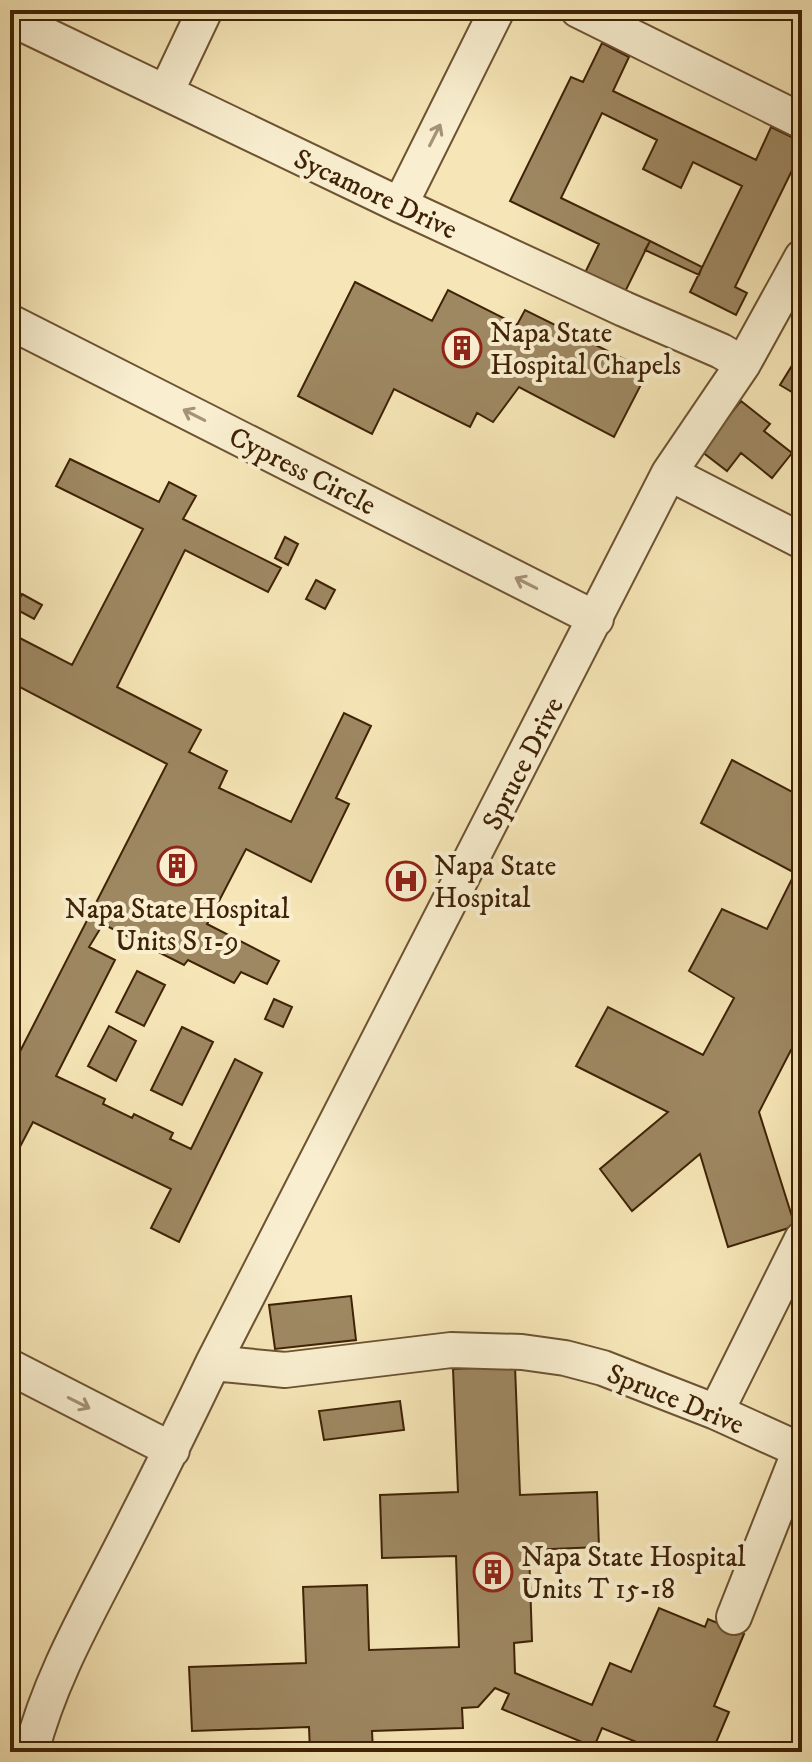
<svg xmlns="http://www.w3.org/2000/svg" width="812" height="1762" font-family="'IM FELL DW Pica',serif">
<style>
.building{fill:#9e8862;stroke:#3f2206;stroke-width:2}
.lines{fill:none;stroke-linecap:round;stroke-linejoin:round}
.minor-casing{stroke:#6d5332;stroke-width:38}
.minor{stroke:#f9efd0;stroke-width:34}
.oneway{stroke:#a59375}
.labels{text-anchor:middle;stroke-width:8;stroke-linejoin:round;paint-order:stroke}
.street-label{font-size:28px;fill:#3f2206;stroke:#f9efd0}
.poi-label{font-size:28px;fill:#3f2206;stroke:#f9efd0;text-anchor:start}
</style>
<rect width="100%" height="100%" fill="#f6e6b7"/>
<filter id="stains"><feTurbulence type="fractalNoise" baseFrequency=".0025" numOctaves="4"/><feColorMatrix values="0 0 0 0 .2 0 0 0 0 .09 0 0 0 0 .02 0 0 0 .5 -.17"/></filter>
<radialGradient id="worn" r=".72"><stop offset=".6" stop-color="#630" stop-opacity="0"/><stop offset="1" stop-color="#630" stop-opacity=".3"/></radialGradient>
<path class="building" d="M602 43 629 57 613 91 756 160 771 127 802 142V150L735 287 747 293 736 315 690 292 742 186 693 162 681 188 643 169 657 140 602 113 561 198 650 241 621 300 581 281 599 244 510 201 571 77 583 82Z
M650 241 702 267 699 275 645 250Z
M355 282 432 321 448 290 517 325 525 310 648 371 614 437 519 387 493 422 477 413 470 427 394 389 372 434 298 396Z
M793 364 802 370V398L780 385Z
M741 401 770 424 764 431 792 453 772 478 741 453 727 471 701 451Z
M70 459 159 502 169 482 196 496 183 519 281 568 268 592 185 550 117 687 201 730 189 752 227 771 219 788 291 822 344 713 371 726 336 798 349 804 311 882 246 849 207 924 279 961 267 984 241 972 234 983 188 960 184 965 103 924 89 947 115 960 56 1076 105 1099 103 1104 132 1118 134 1114 173 1133 170 1139 191 1149 235 1059 262 1073 179 1242 151 1228 171 1189 33 1122 12 1162 10 1161V1071L167 764 10 682V633L72 665 143 529 56 486Z
M285 537 298 544 288 565 275 558Z
M316 580 335 590 325 609 306 599Z
M22 594 42 605 34 619 14 608Z
M732 760 802 797V1055L791 1050 759 1112 795 1226 728 1247 700 1154 632 1211 600 1169 668 1112 576 1066 608 1007 703 1055 734 998 689 971 722 909 767 929 795 873 701 823Z
M137 971 165 985 144 1026 116 1012Z
M274 999 292 1007 283 1027 265 1019Z
M109 1026 136 1041 116 1081 88 1066Z
M182 1027 213 1042 182 1105 151 1090Z
M351 1296 356 1340 275 1349 269 1305Z
M515 1366 520 1495 597 1492 599 1547 529 1550 532 1641 514 1643 515 1673 592 1705 610 1663 631 1672 659 1608 705 1627 708 1619 744 1634 714 1706 729 1712 712 1752H661L602 1728 594 1747 502 1709 509 1694 495 1688 478 1707 462 1708 463 1728 372 1731 373 1752H310L309 1727 192 1731 189 1667 306 1663 303 1587 367 1585 369 1650 459 1647 456 1556 382 1558 380 1495 458 1492 453 1369Z
M400 1401 404 1430 324 1440 319 1411Z"/>
<g class="lines">
<defs>
<path id="minor" d="M578 10 802 121
M10 18 400 205 624 309 721 351 743 364
M166 92 205 10
M400 205 497 10
M10 322 596 619
M669 473 802 541
M213 1363 285 1370 451 1350 522 1352 565 1358 603 1368 716 1412 802 1451
M10 1367 172 1450
M716 1412 802 1239
M734 1617 800 1450
M31 1752C49 1682 84 1620 117 1556 150 1492 182 1428 213 1363L669 473 743 364 802 257"/>
</defs>
<use href="#minor" class="minor-casing"/>
<use href="#minor" class="minor"/>
</g>
<defs><path id="oneway-shaft" d="M-6 0H5M1.5-3L5.5 0L1.5 3" fill="none" stroke-width="1.6" stroke-linecap="round" stroke-linejoin="round" transform="scale(2)"/></defs>
<g class="oneway">
<use href="#oneway-shaft" transform="translate(435 135) rotate(-63)"/>
<use href="#oneway-shaft" transform="translate(194 415) rotate(-153)"/>
<use href="#oneway-shaft" transform="translate(526 583) rotate(-153)"/>
<use href="#oneway-shaft" transform="translate(79 1403) rotate(27)"/>
</g>
<defs>
<symbol id="building-ring" viewBox="-11 -11 22 22"><circle r="9.5" fill="#f9efd0" stroke="#8f2418" stroke-width="1.5"/><path d="M-4-6H4V6H1V3H-1V6H-4ZM-2.5-4.3h1.7v1.8h-1.7ZM.8-4.3h1.7v1.8H.8ZM-2.5-1h1.7V.8h-1.7ZM.8-1h1.7V.8H.8Z" fill="#8f2418"/></symbol>
<symbol id="hospital-ring" viewBox="-11 -11 22 22"><circle r="9.5" fill="#f9efd0" stroke="#8f2418" stroke-width="1.5"/><path d="M-5-5h3v3.5h4V-5h3V5h-3V1.5h-4V5h-3Z" fill="#8f2418"/></symbol>
</defs>
<g fill-rule="evenodd">
<use href="#building-ring" x="440" y="326" width="44" height="44"/>
<use href="#building-ring" x="155" y="844" width="44" height="44"/>
<use href="#hospital-ring" x="384" y="859" width="44" height="44"/>
<use href="#building-ring" x="471" y="1550" width="44" height="44"/>
</g>
<g class="labels">
<g class="street-label">
<text transform="translate(376 193) rotate(25)" y="10">Sycamore Drive</text>
<text transform="translate(303 470) rotate(27)" y="10">Cypress Circle</text>
<text transform="translate(522 763) rotate(-63)" y="10">Spruce Drive</text>
<text transform="translate(676 1398) rotate(22)" y="10">Spruce Drive</text>
</g>
<g class="poi-label">
<text x="490" y="342">Napa State<tspan x="490" dy="32">Hospital Chapels</tspan></text>
<text x="434" y="875">Napa State<tspan x="434" dy="32">Hospital</tspan></text>
<text x="177" y="918" text-anchor="middle">Napa State Hospital<tspan x="177" dy="32">Units S 1-9</tspan></text>
<text x="521" y="1566">Napa State Hospital<tspan x="521" dy="32">Units T 15-18</tspan></text>
</g>
</g>
<rect width="812" height="1762" fill="none" stroke="#f6e6b7" stroke-width="40"/>
<rect x="12" y="12" width="788" height="1738" fill="none" stroke="#3f2206" stroke-width="4"/>
<rect x="20" y="20" width="772" height="1722" fill="none" stroke="#3f2206" stroke-width="2"/>
<rect width="100%" height="100%" filter="url(#stains)"/>
<rect width="100%" height="100%" fill="url(#worn)"/>
</svg>
